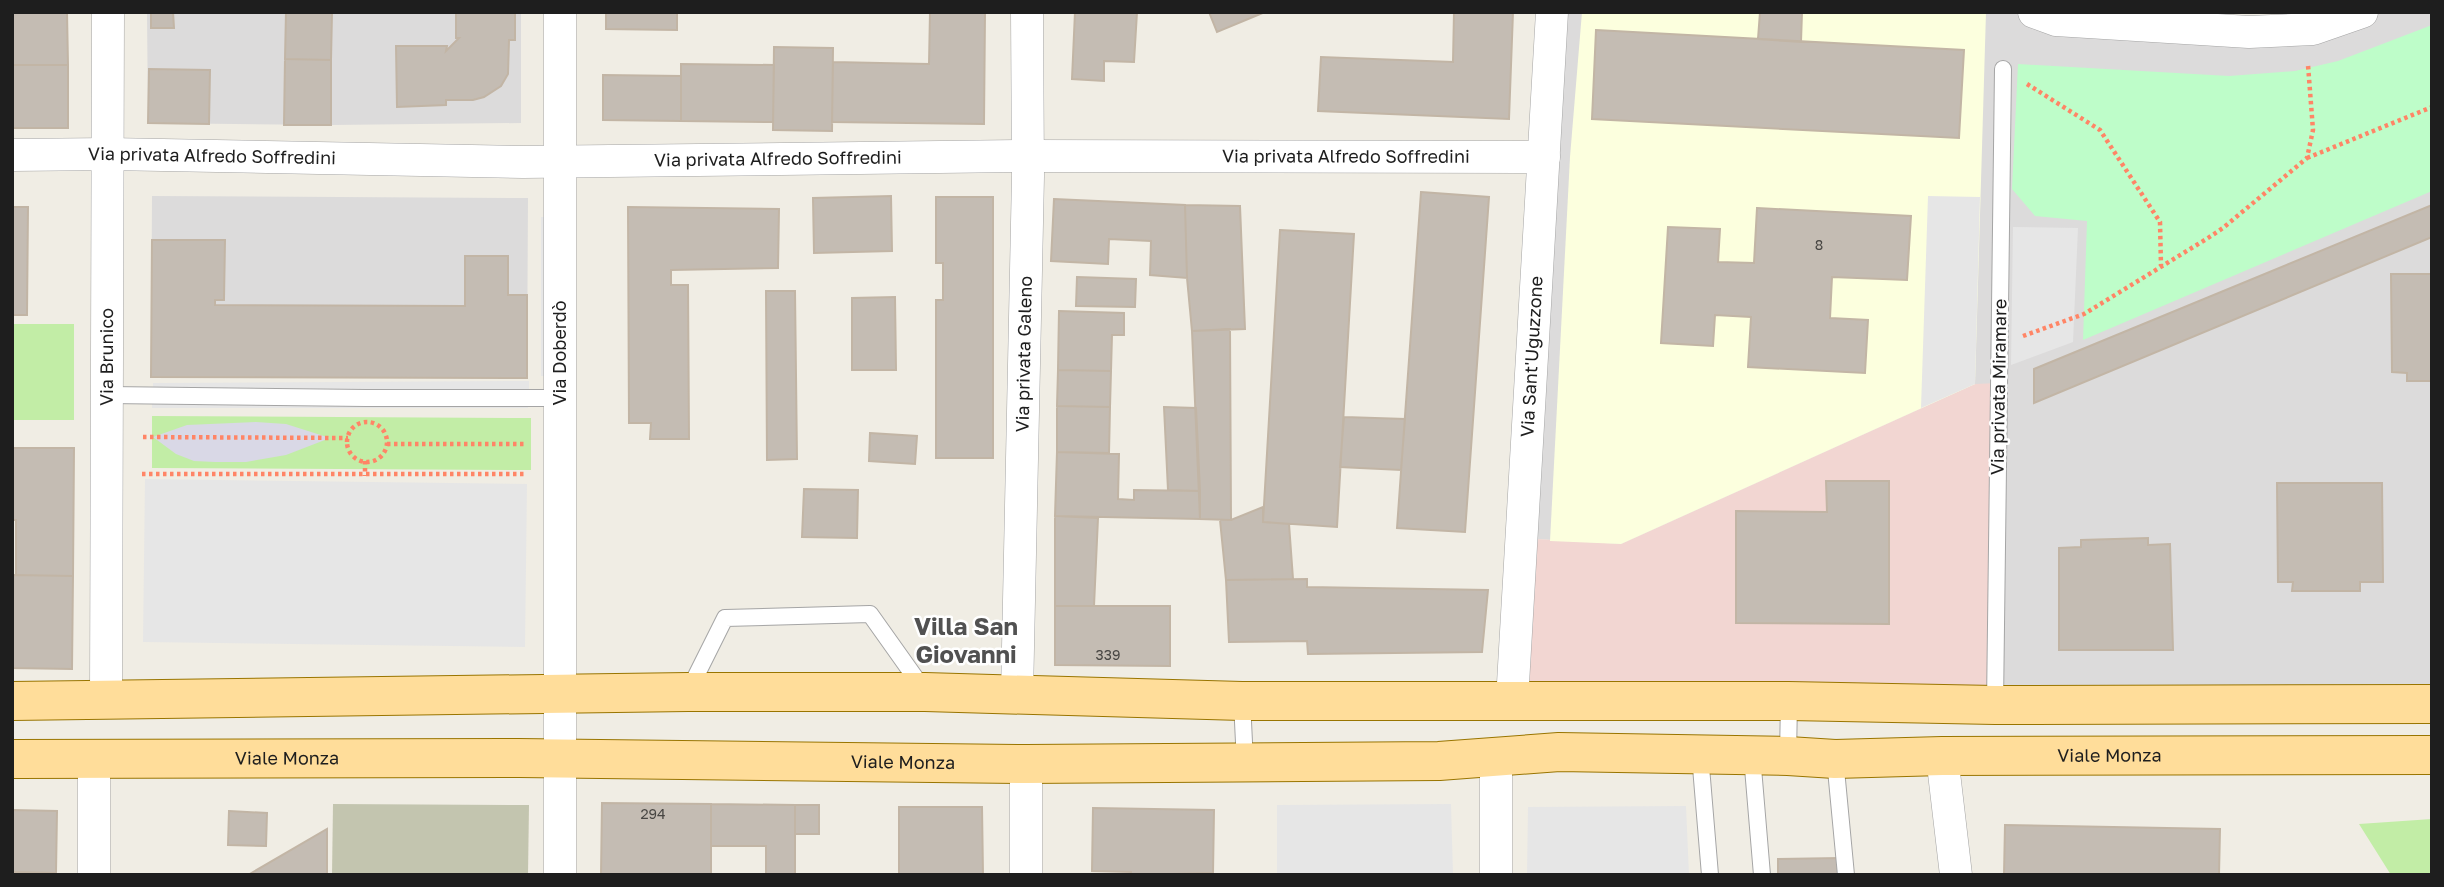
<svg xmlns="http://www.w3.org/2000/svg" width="2444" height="887" font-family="'Golos Text',sans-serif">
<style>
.residential{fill:#dcdbdb}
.commercial{fill:#f2d6d2}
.education{fill:#fcffde}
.construction{fill:#c3c5af}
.grass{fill:#c2eda6}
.park{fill:#befdc9}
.parking{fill:#e6e6e6}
.plaza{fill:#d9d8e6}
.building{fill:#c4bcb3;stroke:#c2b5a5;stroke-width:2}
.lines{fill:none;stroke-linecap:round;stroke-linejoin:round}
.service-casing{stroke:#a5a5a5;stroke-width:18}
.minor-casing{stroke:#a5a5a5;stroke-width:33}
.primary-casing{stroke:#997500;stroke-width:40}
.path{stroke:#ff8566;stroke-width:4.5;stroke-dasharray:3.5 3.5;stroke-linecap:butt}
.service{stroke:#fff;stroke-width:16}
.minor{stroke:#fff;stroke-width:32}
.primary{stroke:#ffdd9a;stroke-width:38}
.labels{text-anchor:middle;stroke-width:5;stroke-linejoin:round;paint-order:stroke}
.number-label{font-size:14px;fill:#484643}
.street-label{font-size:18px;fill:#1e1e1e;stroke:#fff}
.district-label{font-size:24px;font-weight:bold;fill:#515151;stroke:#fff}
</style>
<rect width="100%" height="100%" fill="#f0ede4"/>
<path class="residential" d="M147 12H521V123L331 125 148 123Z
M1552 12H2034L2249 32 2362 12H2432V704L1995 705 1975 384 1621 544 1521 538Z
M152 196 528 198 527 378 151 377Z"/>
<path class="commercial" d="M1999 383 1995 705 1512 701 1521 538 1621 544 1975 384Z"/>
<path class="education" d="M1582 12H1986L1975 384 1621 544 1550 541 1570 157Z"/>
<path class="construction" d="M333 804 529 805 528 875H332Z"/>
<path class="grass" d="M12 324H74V420H12Z
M152 416 531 418V470L152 468Z
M2432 819V875H2391L2359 824Z"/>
<path class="park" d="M2432 25V191L2083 340 2087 221 2035 216 2012 189 2018 64 2229 76 2295 71 2338 61Z"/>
<path class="parking" d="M1928 196 1980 197 1975 384 1921 408Z
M541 217H553L552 376H541Z
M2013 227 2078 228 2073 342 2011 365Z
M529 381V391L153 393V383Z
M152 401H528V408H152Z
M145 479 527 484 525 647 143 642Z
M1451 804 1453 875H1277V805Z
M1686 806 1689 875H1527L1528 807Z"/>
<path class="plaza" d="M256 422 286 424 330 438 286 455 246 462H215L194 461 176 454 153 437 187 425Z"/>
<path class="building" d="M12 12H67L68 65H12Z
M151 12H173L174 28H151Z
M286 12H332L331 60 285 59Z
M456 12H515V40H509L508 74 501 86 484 97 473 100H446V105L397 107 396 46H447L446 51 459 38H456Z
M606 12H677V30L606 29Z
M930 12H985L984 124 832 122 833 62 929 64Z
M1075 12H1137L1134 62 1104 61V81L1072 79Z
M1209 12H1265L1217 32Z
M1454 12H1513L1509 119 1318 111 1321 57 1453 62Z
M1760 12H1802L1801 42 1758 39Z
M1596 30 1964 50 1959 138 1592 119Z
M774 47 833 48 832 131 773 130Z
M285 59 331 60V125H284Z
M681 64 774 65 773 122 681 121Z
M12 65H68V128H12Z
M149 69 210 70 209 124 148 123Z
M603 75 681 76V121L603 120Z
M1421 192 1489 197 1465 532 1397 528Z
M891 196 892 251 814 253 813 198Z
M936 197H993V458H936V300H943V263H936Z
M1054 199 1185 205 1187 278 1150 275 1151 241 1109 239 1108 264 1051 261Z
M1185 205 1240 206 1245 329 1192 331 1187 278Z
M2432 205V237L2034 403V369Z
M12 207H28L27 315H12Z
M628 207 779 209 778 268 671 270V285H688L689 439H650L651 423H629Z
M1757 208 1911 216 1907 280 1832 277 1830 318 1868 320 1865 373 1748 367 1751 317 1715 315 1713 346 1661 343 1668 227 1720 229 1718 262 1754 263Z
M1280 230 1354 234 1337 527 1263 522Z
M152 240H225L224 300H215V305L465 306V256H508V295H527V378L151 377Z
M2391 274H2432V381H2407V373L2392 372Z
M1077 277 1136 279 1135 307 1076 306Z
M766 291H795L797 459 767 460Z
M895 297 896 370H852V298Z
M1059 311 1124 313V335H1112L1111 371 1058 370Z
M1230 329 1231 520 1200 519 1192 331Z
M1058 370 1111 371 1110 407 1057 406Z
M1057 406 1110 407 1109 453 1057 452Z
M1164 407 1196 408 1200 491 1168 490Z
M1344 417 1405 419 1401 470 1340 467Z
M870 433 917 436 915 464 869 461Z
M12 448H74L73 576 16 575V520H12Z
M1057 452 1119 454 1118 499 1134 500V490L1200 491V519L1055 516Z
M1826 481H1889V624L1736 623V511L1827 512Z
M2277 483H2382L2383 582H2360V591H2292L2293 582H2278Z
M804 489 858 490 857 538 802 537Z
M1263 507V522L1289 524 1293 579 1226 580 1220 520H1231Z
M1055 516 1098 518 1094 606H1055Z
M2148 538V545L2170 544 2173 650H2059V548L2081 547V540Z
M12 575 73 576 72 669 12 668Z
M1307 579V587L1488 590 1482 652 1308 654 1307 641 1229 642 1226 580Z
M1055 606H1170V666L1055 665Z
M602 803 711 804V874L601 875Z
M711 804 795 805V875H766V846H711Z
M795 805H819V834H795Z
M899 807H982L983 875H899Z
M1093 808 1214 810 1213 873 1131 875V872L1092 871Z
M12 810 57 811 56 873 12 872Z
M229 811 267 813 266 846 228 845Z
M2005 825 2220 829 2219 875H2004Z
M327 829V875H248Z
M1840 858V875H1778V859Z"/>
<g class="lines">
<defs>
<path id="service" d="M108 395 366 398H560
M688 692 725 618 870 614 924 690
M1242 701 1245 763
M1995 705 2003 69
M1700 755 1710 875
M1752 756 1762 875
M1788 756 1789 701
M1835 759 1846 875"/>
<g id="minor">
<path d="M2034 12 2056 20 2249 32 2313 29 2362 12"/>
<path id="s1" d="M12 155 109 154 523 162 1028 156 1544 157"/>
<path id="s2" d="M1017 695 1028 176 1027 12"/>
<path id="s3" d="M106 700 108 12"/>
<path id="s4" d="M1512 701 1552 12"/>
<path d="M1942 756 1956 875"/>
<path d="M1026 764V875"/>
<path d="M94 875V759"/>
<path d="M560 875V12"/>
<path d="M1496 875V756"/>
</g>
<g id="primary">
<path d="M12 701 688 692H925L1242 701H1789L1995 705 2432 704"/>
<path id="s5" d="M12 759 519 758 1026 764 1439 761 1559 752 1788 756 1835 759 1942 756 2432 755"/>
</g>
</defs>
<use href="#service" class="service-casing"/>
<use href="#minor" class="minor-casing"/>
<use href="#primary" class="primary-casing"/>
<path class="path" d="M2027 84 2100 130 2160 222 2161 266
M2307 158 2432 107
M2023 336 2084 314 2208 238 2223 228 2307 158 2313 130 2308 65
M347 442a20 20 0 1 1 40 0a20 20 0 1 1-40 0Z
M143 437 348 438
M387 444H527
M365 461V476
M142 474H527"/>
<use href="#service" class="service"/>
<use href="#minor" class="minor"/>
<use href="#primary" class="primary"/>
</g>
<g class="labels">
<g class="number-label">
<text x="1819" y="250">8</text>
<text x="1108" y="660">339</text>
<text x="653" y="819">294</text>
</g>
<g class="street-label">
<text dy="6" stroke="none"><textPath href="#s1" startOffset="1334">Via privata Alfredo Soffredini</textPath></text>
<text dy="6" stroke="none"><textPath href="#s1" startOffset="200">Via privata Alfredo Soffredini</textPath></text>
<text dy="6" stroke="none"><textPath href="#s1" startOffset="766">Via privata Alfredo Soffredini</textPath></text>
<text transform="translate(560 353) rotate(-90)" y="6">Via Doberdò</text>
<text dy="6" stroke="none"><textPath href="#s2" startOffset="341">Via privata Galeno</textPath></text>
<text dy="6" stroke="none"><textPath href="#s3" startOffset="343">Via Brunico</textPath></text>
<text dy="6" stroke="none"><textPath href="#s4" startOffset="345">Via Sant'Uguzzone</textPath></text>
<text transform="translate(1999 387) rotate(-89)" y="6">Via privata Miramare</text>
<text dy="6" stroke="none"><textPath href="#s5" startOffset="2098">Viale Monza</textPath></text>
<text dy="6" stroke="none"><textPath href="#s5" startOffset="275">Viale Monza</textPath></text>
<text dy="6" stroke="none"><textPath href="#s5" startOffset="891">Viale Monza</textPath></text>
</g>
<g class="district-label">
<text x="966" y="635">Villa San<tspan x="966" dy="28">Giovanni</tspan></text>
</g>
</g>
<rect width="2444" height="887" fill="none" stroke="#1e1e1e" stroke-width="28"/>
</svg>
